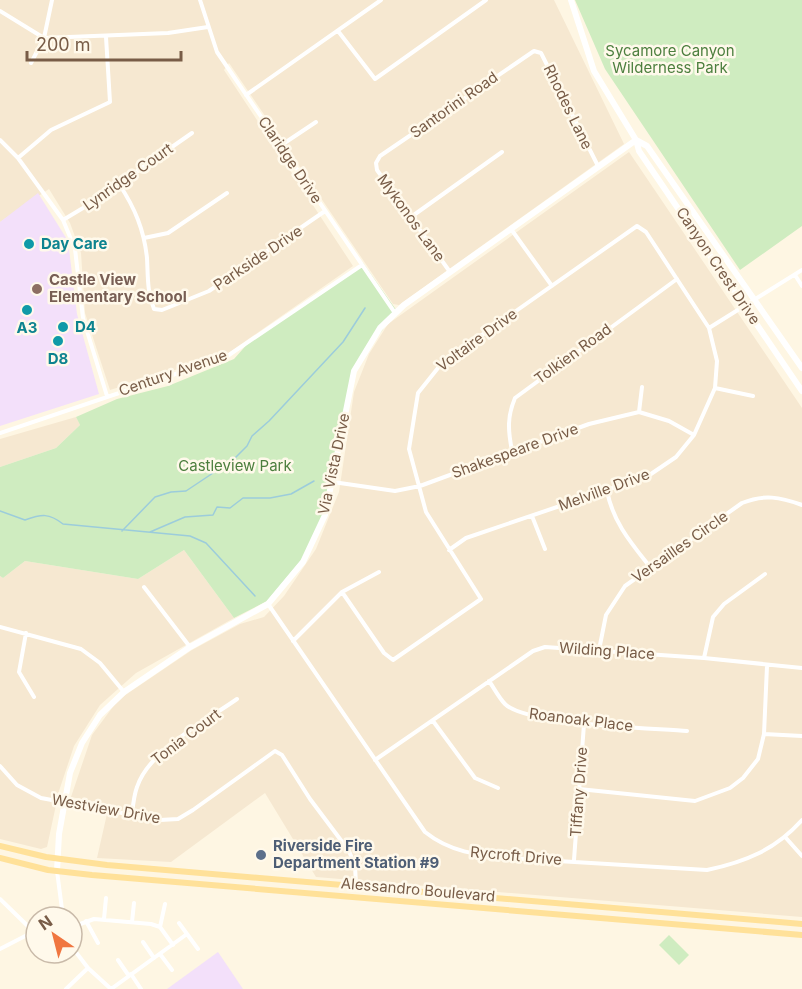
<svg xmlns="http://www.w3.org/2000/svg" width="802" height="989" font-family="Inter,sans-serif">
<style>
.residential{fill:#f6e8d1}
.education{fill:#f3e0fa}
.green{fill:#cfecc0}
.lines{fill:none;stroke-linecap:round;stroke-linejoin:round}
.stream{stroke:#9cccdb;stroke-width:1.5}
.street{stroke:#fff;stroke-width:4}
.secondary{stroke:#fff;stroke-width:6}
.primary{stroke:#ffe199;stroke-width:6}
.culture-dot{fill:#0f9aa8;stroke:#fff9eb;stroke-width:2}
.education-dot{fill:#8d6e63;stroke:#fff9eb;stroke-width:2}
.service-dot{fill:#5c6f8a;stroke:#fff9eb;stroke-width:2}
.labels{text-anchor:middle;stroke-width:5;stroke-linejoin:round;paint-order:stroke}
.park-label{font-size:15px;fill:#4c7f3e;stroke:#fff9eb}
.street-label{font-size:15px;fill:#785c47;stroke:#fff9eb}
.culture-label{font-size:15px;font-weight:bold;fill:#0d838f;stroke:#fff9eb;text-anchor:start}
.education-label{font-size:15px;font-weight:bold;fill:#785e54;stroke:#fff9eb;text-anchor:start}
.service-label{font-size:15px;font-weight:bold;fill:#4e5e75;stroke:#fff9eb;text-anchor:start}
</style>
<rect width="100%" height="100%" fill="#fef6e3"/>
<path class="residential" d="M0 0H554L624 144 399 305 393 304 229 63 224 70 353 266 227 354 110 390 85 313 81 253 70 223 49 189 0 222Z
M629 152 802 408V917L316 877 265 793 171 862 97 858 109 805 71 797 92 735 118 700 192 650 240 624 264 617 284 596 316 549 339 492 354 392 369 354 388 324Z
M76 417 80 425 56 448 0 467V439Z
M184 550 234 618 136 673 100 705 74 746 59 791 47 847 41 849 0 839V576L3 578 25 561 138 579Z"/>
<path class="education" d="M38 193 68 241 77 314 99 394 0 426V222Z
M218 952 243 989H167Z"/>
<path class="green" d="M575 0H802V226L740 270 605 69Z
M363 263 397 311 358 362 333 482 312 547 267 601 234 618 184 550 138 579 25 561 3 578 0 576V467L56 448 80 425 76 417 117 399 168 386 234 359 250 341Z
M669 935 689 955 679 965 659 945Z"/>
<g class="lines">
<path class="stream" d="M0 511 25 520C42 514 49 513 63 524L190 536 206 543 255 596
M122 531 155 497 171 492 186 491 234 459 247 446 252 436 269 421 343 342 365 308
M150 532 185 517 213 515 217 507 230 508 243 498H270L291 494 314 481"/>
<path class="street" d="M200 0 217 52 395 313
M0 11 44 38 168 33 208 27
M338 31 375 79 486 0
M31 63 44 38 52 0
M246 95 381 0
M0 140 18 158 63 220 75 249 83 318 107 396
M280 146 316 122
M18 158 51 130 110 102 106 37
M119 184C135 208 144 230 147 258 148 276 147 292 154 309L162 310 209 291 325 211
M411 217 502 152
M63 220 93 202 192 133
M511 229 552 286
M144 238 168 233 227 193
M450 272 377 170 376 163 380 156 534 51 541 53 598 166
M795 275 802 286
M709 328 802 270
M715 388 753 396
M639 412 642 387
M0 433 226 357 362 265
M512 451C508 430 507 417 515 398L677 279
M333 482 395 491 420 486 589 424 639 412 669 421 694 435
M607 491C613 522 631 543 650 567
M532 516 545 549
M144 587 190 647
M342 592 384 653 393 660 481 599 426 512 409 449 418 393 442 363 637 226 646 232 709 328 717 361 715 388 694 435 676 457 648 476 466 538 449 550
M268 604 425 832C450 852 477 855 508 858L707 870C745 862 775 850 802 820
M0 627 81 649 100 663 124 692
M26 633 19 672 34 697
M293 641 342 592 379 572
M599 650 606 615 625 586 742 503C764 494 780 497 802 505
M704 658 713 617 724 604 765 574
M489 681C494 688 499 698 505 704 526 725 653 728 687 731
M433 721 475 778 498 788
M764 734 802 736
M375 760 533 651 545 647 704 658 802 668
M0 766 17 785 41 798 160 820 178 819 193 810 275 751 282 755 310 799 349 851 355 866 356 885
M579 789 695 801 730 788 743 778 758 759 764 734 767 666
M132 814C133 805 134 795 137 787 149 750 206 721 237 699
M786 838 802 856
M574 860 584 724
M57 871 63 917
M0 899 36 934
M104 919 106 898
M86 921 98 943
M132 922 134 903
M179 923 198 949
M72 927 94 919 151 924 160 927 173 945
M160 927 165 904
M143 942 154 958
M72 947 88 968 111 989 187 934
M0 949 33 932
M160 954 172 970
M118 960 129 976
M131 974 141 989
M66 989 88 968"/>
<path class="secondary" d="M571 0 594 71 636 140 639 151 802 391
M636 140 647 146 802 368
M57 871 59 834 70 773 82 743 100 715 124 692 190 647 268 604 303 562 325 515 354 371 380 328 404 305 636 140"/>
<path class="primary" d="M0 846 46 857 107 865 802 924
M0 858 48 870 92 875 802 935"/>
</g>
<g class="culture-dot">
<circle cx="29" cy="244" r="6"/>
<circle cx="27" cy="310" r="6"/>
<circle cx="63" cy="327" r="6"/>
<circle cx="58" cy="341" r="6"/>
</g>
<circle class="education-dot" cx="37" cy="289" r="6"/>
<circle class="service-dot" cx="261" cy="855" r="6"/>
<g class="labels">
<g class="park-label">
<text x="670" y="56">Sycamore Canyon<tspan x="670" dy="17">Wilderness Park</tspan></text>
<text x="235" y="471">Castleview Park</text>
</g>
<g class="street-label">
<text transform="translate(454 105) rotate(-35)" y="5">Santorini Road</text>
<text transform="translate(568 107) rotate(64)" y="5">Rhodes Lane</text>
<text transform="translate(290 160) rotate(56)" y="5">Claridge Drive</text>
<text transform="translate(128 177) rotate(-35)" y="5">Lynridge Court</text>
<text transform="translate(411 218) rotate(54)" y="5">Mykonos Lane</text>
<text transform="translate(258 258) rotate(-34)" y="5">Parkside Drive</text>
<text transform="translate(718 266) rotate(56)" y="5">Canyon Crest Drive</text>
<text transform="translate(477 340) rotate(-36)" y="5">Voltaire Drive</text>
<text transform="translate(573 354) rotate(-36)" y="5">Tolkien Road</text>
<text transform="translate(173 373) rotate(-19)" y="5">Century Avenue</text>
<text transform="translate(515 451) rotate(-20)" y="5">Shakespeare Drive</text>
<text transform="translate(334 464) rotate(-78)" y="5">Via Vista Drive</text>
<text transform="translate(604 490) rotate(-20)" y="5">Melville Drive</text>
<text transform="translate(680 547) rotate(-35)" y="5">Versailles Circle</text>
<text transform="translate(607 651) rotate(4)" y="5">Wilding Place</text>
<text transform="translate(581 720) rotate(7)" y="5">Roanoak Place</text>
<text transform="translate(186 737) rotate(-37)" y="5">Tonia Court</text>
<text transform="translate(579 792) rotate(-86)" y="5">Tiffany Drive</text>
<text transform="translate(106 809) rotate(10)" y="5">Westview Drive</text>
<text transform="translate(516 856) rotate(5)" y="5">Rycroft Drive</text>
<text transform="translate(418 890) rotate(5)" y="5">Alessandro Boulevard</text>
</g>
<g class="culture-label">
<text x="41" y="249">Day Care</text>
<text x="75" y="332">D4</text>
<text x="27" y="333" text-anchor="middle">A3</text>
<text x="58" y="364" text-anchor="middle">D8</text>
</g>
<g class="education-label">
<text x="49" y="285">Castle View<tspan x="49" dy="17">Elementary School</tspan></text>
</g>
<g class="service-label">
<text x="273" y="851">Riverside Fire<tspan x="273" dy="17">Department Station #9</tspan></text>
</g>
</g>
<g transform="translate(54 935) rotate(325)"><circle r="28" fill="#fff9eb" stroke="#c9baa9" stroke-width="1.5"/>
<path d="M0-4.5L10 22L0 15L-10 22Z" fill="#f07640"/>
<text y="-9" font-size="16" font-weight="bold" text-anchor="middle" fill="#785c47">N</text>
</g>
<path d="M27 51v9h154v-9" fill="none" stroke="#785c47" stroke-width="3"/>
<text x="36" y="51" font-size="18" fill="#785c47" stroke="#fff9eb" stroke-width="4.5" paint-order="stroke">200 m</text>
</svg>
